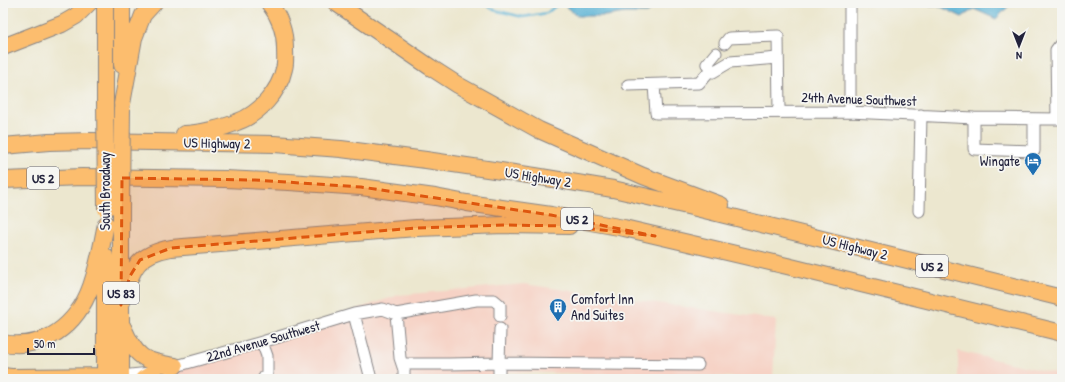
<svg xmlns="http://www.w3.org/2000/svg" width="1065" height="382" font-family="'Patrick Hand',sans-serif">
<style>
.built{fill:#f6d2c5}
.water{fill:#57b1d4;stroke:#3c6a88}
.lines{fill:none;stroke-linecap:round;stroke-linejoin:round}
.stream{stroke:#57b1d4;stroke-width:2.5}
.minor-casing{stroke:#878485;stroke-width:13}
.highway-casing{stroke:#878485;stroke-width:18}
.minor{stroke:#fff;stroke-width:11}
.highway{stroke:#fcbd6e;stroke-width:16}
.highway-bridge-casing{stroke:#878485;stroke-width:18;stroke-linecap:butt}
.highway-bridge{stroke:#fcbd6e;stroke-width:16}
.marked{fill:#de560e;fill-opacity:0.2;stroke:#de560e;stroke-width:3;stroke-dasharray:8 5;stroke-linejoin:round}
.labels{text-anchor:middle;stroke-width:3.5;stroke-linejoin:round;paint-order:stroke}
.shield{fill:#f6f6f2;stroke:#626272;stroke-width:1}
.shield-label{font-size:13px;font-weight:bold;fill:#22223b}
.street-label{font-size:14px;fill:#22223b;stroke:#f6f6f2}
.poi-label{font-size:14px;fill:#22223b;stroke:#f6f6f2;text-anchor:end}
</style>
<rect width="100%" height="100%" fill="#f6f6f2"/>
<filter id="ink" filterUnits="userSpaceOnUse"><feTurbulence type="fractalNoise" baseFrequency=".025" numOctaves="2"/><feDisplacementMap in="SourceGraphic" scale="8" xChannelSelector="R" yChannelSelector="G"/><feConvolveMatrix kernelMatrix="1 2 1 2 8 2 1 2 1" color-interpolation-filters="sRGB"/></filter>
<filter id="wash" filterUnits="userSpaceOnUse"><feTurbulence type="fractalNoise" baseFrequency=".012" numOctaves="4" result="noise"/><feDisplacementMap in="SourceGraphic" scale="16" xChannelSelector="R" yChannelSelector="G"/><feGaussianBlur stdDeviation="0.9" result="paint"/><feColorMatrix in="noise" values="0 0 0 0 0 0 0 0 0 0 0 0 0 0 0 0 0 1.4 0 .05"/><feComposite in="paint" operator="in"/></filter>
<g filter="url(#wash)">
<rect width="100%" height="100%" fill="#ece7cf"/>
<path class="built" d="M524 284 776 320 773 378 507 372 506 379H160L172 372 399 295Z
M958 351 1062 375V379H958Z"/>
<path class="water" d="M565 3H657L648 13H625L605 16H578L566 7Z
M925 3H1012L996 19 974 9 962 17 939 6 926 5Z"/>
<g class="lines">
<path class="stream" d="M483 3 494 10 523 17 547 13 559 3"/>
</g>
</g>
<g filter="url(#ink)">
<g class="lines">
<defs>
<path id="minor" d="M850 3V112
M725 43 729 38 778 36 779 112
M716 53 707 64 713 72 730 62 778 58
M628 85 699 83 711 69
M654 85 656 113 850 112 974 118 1062 119
M974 118V149L1034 151V119
M1057 119 1056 50 1062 42
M919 211 921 115
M354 314 371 379
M396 314 400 358 404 370V379
M262 342 267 356V373L263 379
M402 364H449L499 363 500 329
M169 368 262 342 354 314 383 309 396 314 476 300H494L500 305V316
M121 376 150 373
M499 379V363L698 365"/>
<path id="highway" d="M105 3V100
M336 3 430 67 458 85 539 130 643 176 721 205
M3 47 62 24 76 16 89 3
M122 65V3
M122 104 134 38 143 15 154 3
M184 134C193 134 202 132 211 130 220 128 229 126 237 122 259 114 279 92 284 69 286 63 285 55 285 48 285 32 279 16 269 3
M3 146 49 142 91 141 274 144 341 149 426 160 535 176 613 189 696 208 1062 298
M3 180 82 177 225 179 289 182 361 187 435 197 467 203 551 215 624 228 787 266 1062 333
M121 305C132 272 133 255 171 248L416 228 505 225 569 226
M123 327C136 358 143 361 175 366
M3 343C20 346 36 344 51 336 93 312 97 266 106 224
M3 376 11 377 115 376
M105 379V256
M121 379V209
M143 379 153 373"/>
</defs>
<use href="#minor" class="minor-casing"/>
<use href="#highway" class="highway-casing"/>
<use href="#minor" class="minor"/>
<use href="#highway" class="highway"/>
<defs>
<path id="highway-bridge" d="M105 100 106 209
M121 209 122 109"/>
</defs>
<use href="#highway-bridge" class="highway-bridge-casing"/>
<use href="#highway-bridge" class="highway-bridge"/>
</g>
</g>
<path class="marked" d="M122 178 255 180 361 187 551 215 655 236 567 226 505 225 416 228 171 248 140 260 130 276 121 305Z"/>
<defs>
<symbol id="hotel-pin" viewBox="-11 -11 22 30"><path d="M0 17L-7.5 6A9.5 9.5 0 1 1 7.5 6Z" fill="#1f6fb2" stroke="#f6f6f2"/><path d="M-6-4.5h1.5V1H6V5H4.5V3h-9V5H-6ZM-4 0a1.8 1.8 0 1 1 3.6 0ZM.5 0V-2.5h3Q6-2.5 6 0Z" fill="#fff"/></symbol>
<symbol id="building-pin" viewBox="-11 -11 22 30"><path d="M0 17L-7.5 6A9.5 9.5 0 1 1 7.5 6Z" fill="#1f6fb2" stroke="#f6f6f2"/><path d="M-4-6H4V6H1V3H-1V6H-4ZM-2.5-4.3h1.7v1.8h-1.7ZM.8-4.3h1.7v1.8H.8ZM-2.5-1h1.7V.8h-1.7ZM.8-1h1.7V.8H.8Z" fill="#fff"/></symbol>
</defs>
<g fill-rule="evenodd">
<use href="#hotel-pin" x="1023" y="151" width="20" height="27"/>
<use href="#building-pin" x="548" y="297" width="20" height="27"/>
</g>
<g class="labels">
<g class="shield">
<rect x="27" y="167" width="32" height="22" rx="3"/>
<rect x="561" y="208" width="32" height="22" rx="3"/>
<rect x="916" y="255" width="32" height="22" rx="3"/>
<rect x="103" y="282" width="36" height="22" rx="3"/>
</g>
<g class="shield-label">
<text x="43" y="183">US 2</text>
<text x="577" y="224">US 2</text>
<text x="932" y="271">US 2</text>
<text x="121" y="298">US 83</text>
</g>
<g class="street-label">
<text transform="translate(859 99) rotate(2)" y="5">24th Avenue Southwest</text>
<text transform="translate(217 143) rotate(1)" y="5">US Highway 2</text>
<text transform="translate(538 177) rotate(9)" y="5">US Highway 2</text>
<text transform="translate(105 191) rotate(-90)" y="5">South Broadway</text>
<text transform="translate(855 247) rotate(14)" y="5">US Highway 2</text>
<text transform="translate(263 341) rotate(-16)" y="5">22nd Avenue Southwest</text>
</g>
<g class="poi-label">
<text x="1020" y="166">Wingate</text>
<text x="571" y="304" text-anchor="start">Comfort Inn<tspan x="571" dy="16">And Suites</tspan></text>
</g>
</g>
<rect width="1065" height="382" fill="none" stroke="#f6f6f2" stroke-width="16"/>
<g transform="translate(1019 46) rotate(180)" stroke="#f6f6f2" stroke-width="3" paint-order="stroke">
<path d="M0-3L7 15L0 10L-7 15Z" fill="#22223b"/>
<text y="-6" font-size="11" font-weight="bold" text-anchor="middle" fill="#22223b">N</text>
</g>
<path d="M28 348v6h66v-6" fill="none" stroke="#22223b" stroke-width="2"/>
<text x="34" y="348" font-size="12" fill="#22223b" stroke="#f6f6f2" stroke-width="3" paint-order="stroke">50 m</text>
</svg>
